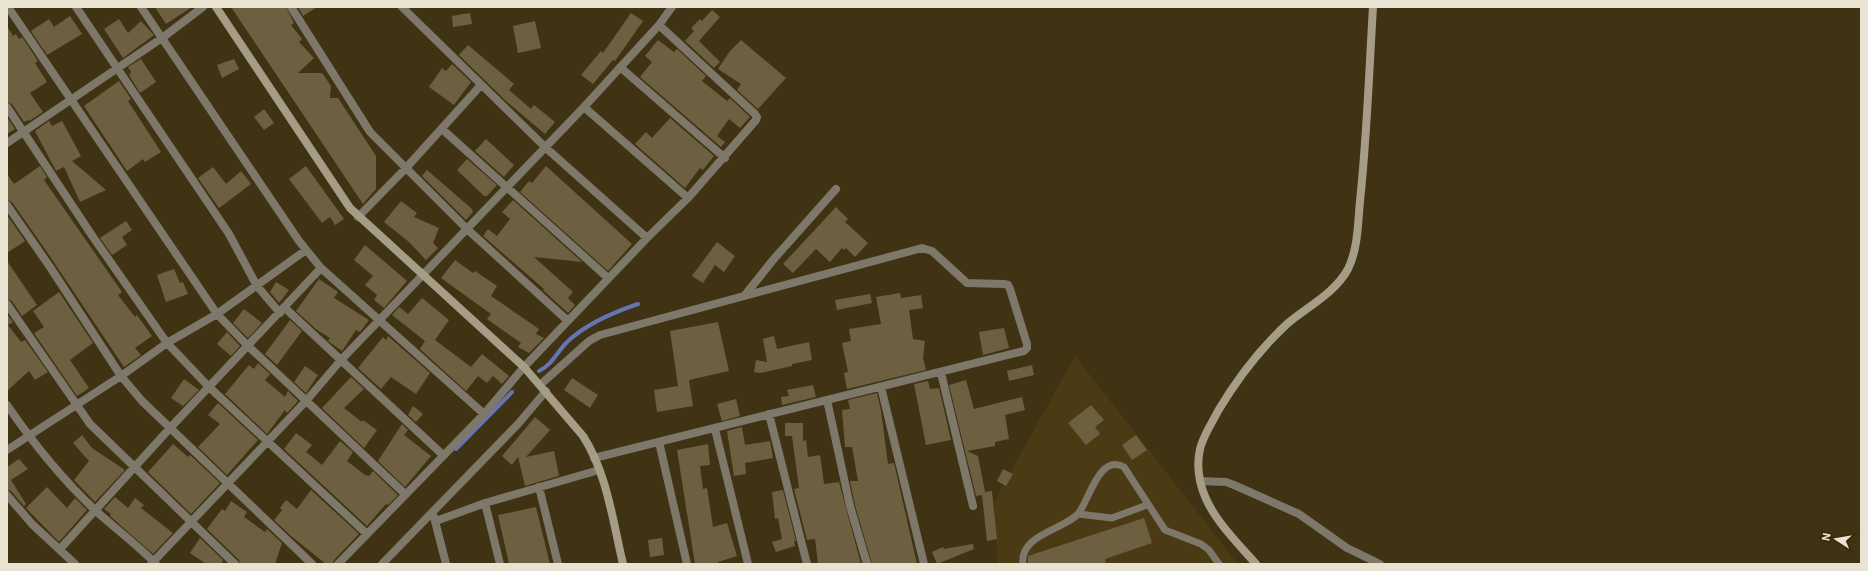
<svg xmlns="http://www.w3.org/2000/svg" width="1868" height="571" font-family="Roboto,sans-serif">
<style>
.built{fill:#4a3b14}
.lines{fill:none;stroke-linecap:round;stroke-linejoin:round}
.stream{stroke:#6774b4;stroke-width:4}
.building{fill:#6d6041}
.lane{stroke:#7d786a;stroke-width:7}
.street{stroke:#7d786a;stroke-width:8}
.secondary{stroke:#a69d87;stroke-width:8}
</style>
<rect width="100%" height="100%" fill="#3f3314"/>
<path class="built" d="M1075 356 1238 564H998L994 502Z"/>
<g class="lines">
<path class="stream" d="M539 371C552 365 557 352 567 342 585 325 614 312 638 304
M456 449 512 392"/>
</g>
<path class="building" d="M155 7H192L166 24Z
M231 7H286L294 23 291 25 302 39 299 42 314 58 298 73H322L331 86 330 98H338L376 156V189L363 204Z
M298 7H317L303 16Z
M712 10 720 17 699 41 720 62 714 68 685 41 694 31 691 28 700 19 702 21Z
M470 13 472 24 453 27 452 16Z
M631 13 643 21 615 61 613 60 593 84 581 75 601 51 603 53Z
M70 16 82 34 47 55 31 31 49 19 54 27Z
M119 19 128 33 141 21 154 35 123 58 104 29Z
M535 21 541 48 518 53 513 26Z
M7 26 13 36 16 34 19 39 22 37 38 61 35 63 47 82 30 93 43 112 29 121 28 120 24 122 12 104 7 102Z
M658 40 674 52 677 49 706 76 702 81 727 101 730 98 750 117 740 128 729 119 717 136 725 142 721 147 640 77 652 62 645 56Z
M741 40 786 78 758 109 737 90 741 84 718 69 730 51Z
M468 45 514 84 509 90 531 109 534 105 555 122 545 134 506 101 459 55Z
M141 59 156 82 140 93 129 75 131 72 128 67Z
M234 59 239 69 222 78 217 65Z
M452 64 471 82 454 105 429 87 442 68 446 71Z
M119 81 131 99 128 101 161 152 145 162 143 159 127 171 84 106Z
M264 109 274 123 264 130 254 117Z
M7 117 15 129 7 134Z
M670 118 714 156 703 170 700 168 685 188 635 144 646 132 652 138Z
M49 121 52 126 62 121 81 156 72 161 106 190 80 202 64 167 56 171 35 131Z
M486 139 514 165 504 177 475 151Z
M467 159 497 185 487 196H484L457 170Z
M40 166 47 177 44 180 122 292 118 295 135 317 137 315 152 336 135 348 141 355 124 367 47 252 12 202 7 200V174L14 184Z
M306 166 344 219 335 225 330 217 322 223 289 179Z
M546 166 632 244 608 271 520 192 529 181 532 183Z
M213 167 226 184 241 171 251 184 219 208 198 178Z
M427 170 472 209 473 212 466 220 422 176Z
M513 200 582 262 534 257 573 292 568 298 575 305 568 313 543 290 544 289 483 236 488 229 497 236 510 219 502 212Z
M401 201 417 213 414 217 439 228 433 243 438 248 426 260 409 242 384 222Z
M836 207 848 219 845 222 868 243 855 257 846 248 844 250 842 248 830 262 816 249 793 273 783 264Z
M7 215 25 241 7 253Z
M126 221 132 230 122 237 127 245 112 255 100 238Z
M717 242 735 256 724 272 715 265 703 283 692 276Z
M365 245 407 281 384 308 374 300 377 295 365 285 373 276 354 260Z
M455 260 473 273 475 271 497 286 491 296 539 329 536 334 544 338 529 353 518 347 521 343 487 319 491 314 441 278Z
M7 261 37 305 22 316 12 301 7 299Z
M174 269 180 283 183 282 188 294 166 302 157 275Z
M319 279 338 292 334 298 369 320 360 332 356 330 342 351 328 341 330 338 317 330 296 311Z
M276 282 289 290 279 303 270 292Z
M59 292 93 343 70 360 89 388 77 396 34 333 44 327 33 311Z
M900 293 901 298 921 295 923 308 909 310 913 339 925 341 923 358 926 370 847 389 844 373 848 372 842 343 851 341 849 329 881 324 876 297Z
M870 294 872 303 837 310 835 300Z
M422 298 449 320 435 340 471 367 482 354 509 376 502 384 493 376 487 383 478 376 466 391 420 349 425 341 392 315 399 307 408 314Z
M244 309 262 323 248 338 233 323Z
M7 314 13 322 8 325 21 342 25 340 48 372 35 380 29 371 7 391Z
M290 320 302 331 277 365 265 354Z
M718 322 729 371 689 380 693 406 657 412 654 390 678 386 670 331Z
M1004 328 1009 348 983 355 979 332Z
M227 332 240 346 231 356 217 344Z
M388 336 430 373 416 394 391 377 381 389 358 368 383 337 386 340Z
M774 336 777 349 809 342 812 360 792 364V366L761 373 754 372 756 360 767 362 763 339Z
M258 363 270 374 265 380 285 397 288 391 298 401 287 413 285 410 267 434 225 394 249 365 254 369Z
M1032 365 1034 375 1009 381 1007 371Z
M305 366 318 375 306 393 294 382Z
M351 377 364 389 344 408 362 422 363 420 377 430 364 448 322 408Z
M572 378 598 395 590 408 564 390Z
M184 379 199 390 183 406 171 398Z
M966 380 974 409 1022 397 1025 410 1005 415 1009 439 995 442V446L967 451 978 456 985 492 992 491 997 539 987 541 982 495 976 496 949 385Z
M928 381 930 389 939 388 951 440 926 445 914 384Z
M813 385 816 397 782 405 781 397 789 396 787 390Z
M877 393 881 411 888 464 894 463 917 564H872L855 505 850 481H858L852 447H845L842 410 850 409 848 400Z
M736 399 740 416 722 421 717 404Z
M218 403 258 440 227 475 198 447 220 424 208 415Z
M1091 405 1104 420 1095 427 1100 434 1086 445 1068 423Z
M413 406 423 414 416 422 408 415Z
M535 417 550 430 526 457 554 451 559 476 525 486 518 457 512 465 502 456Z
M785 423H803V441L806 440 808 457 820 455 824 484 839 482 861 564H818L815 539 807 540 794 489 799 488 792 436H785Z
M402 424 408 430 404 435 431 456 405 487 378 461Z
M742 427 745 445 770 441 773 458 745 463 746 474 734 476 727 431Z
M296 433 312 445 306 452 322 465 340 441 353 452 347 461 365 475 369 476 373 471 398 495 388 505 386 504 367 526 284 449Z
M82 435 92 448 125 470 95 502 74 480 89 461 73 443Z
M1136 435 1147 450 1132 460 1122 445Z
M173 444 188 457 190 455 220 483 191 514 148 472Z
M708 444 710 465 700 466 703 489 707 488 713 527 727 523 737 556 718 562V564H695L677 450Z
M19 459 28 469 11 480 26 504 24 506 11 491 7 490V467Z
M1003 469 1013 474 1006 486 997 481Z
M47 487 67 508 75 498 87 510 59 542 26 508Z
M311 490 359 534 334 560 333 564H326L291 536 274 520 282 510 280 508 286 500 297 509Z
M783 490 796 541H794L795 546 776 552 772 542 782 539 778 518 775 519 772 492Z
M115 497 128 508 135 498 144 505 141 508 173 533 153 554 110 516 111 514 104 509Z
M231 501 247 512 244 517 265 532 267 529 282 543 275 564H240L239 560 207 529 222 509 225 511Z
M536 507 550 564H509L498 515Z
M1144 518 1152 543 1105 559 1106 564H1028V556Z
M200 538 223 560 221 564H206L190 553Z
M662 538 664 555 650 557 648 540Z
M973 544 974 549 937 564 932 552 943 547 944 549Z"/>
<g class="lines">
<path class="lane" d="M1078 514 1112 518 1147 505
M1023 564C1019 535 1063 530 1078 514 1089 501 1099 453 1124 467L1165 530 1201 544 1209 550 1219 564"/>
<path class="street" d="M8 7 217 314 247 345 405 494
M76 7 229 234 257 286 280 313
M141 7 299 241 321 268 484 414
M291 7 370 132 467 229 568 321
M402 7 545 147 647 238
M620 67 725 158
M7 107 93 237 167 343 209 387 367 534
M584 107 688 198
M442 129 608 278
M7 143 162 38 203 7
M7 205 50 267 121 376 142 401 312 564
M358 217 406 168 481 85
M745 295 773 260 836 189
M7 304 90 424 235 564
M285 308 443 455
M941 373 973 506
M540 385 589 341 600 335 922 248 932 251 967 283 1004 284 1008 285 1010 289 1027 344V348L1024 351 594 458
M881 387 924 564
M827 400 850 506 867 564
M7 405C33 443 62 479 96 511 116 529 137 545 156 564
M769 414 807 564
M715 429 748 564
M659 442 687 564
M7 450 121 376 167 343 217 314 306 250
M1200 481 1226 482 1234 485 1299 514 1347 548 1380 564
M539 487 558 564
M7 495 32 524 75 564
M485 503 500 564
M434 517 446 564
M436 521 485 503 599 470
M60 549 171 427 321 268
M151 564 306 401 341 360 584 107 659 25 672 7
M338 564 484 414 524 367 647 238 688 198 756 120 757 117 754 113 659 25
M382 564 518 424 546 391"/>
<path class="secondary" d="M216 7 350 208 524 367 583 436C607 473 613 522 623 564
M1256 564C1235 540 1206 513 1200 480 1198 471 1198 458 1200 449 1203 436 1212 423 1218 411 1237 379 1259 350 1287 324 1307 307 1335 293 1348 269 1358 249 1358 222 1360 201 1367 136 1369 72 1373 7"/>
</g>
<rect width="1868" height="571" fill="none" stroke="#eae3d1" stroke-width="16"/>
<g transform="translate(1836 539) rotate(282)" stroke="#352909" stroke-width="3" paint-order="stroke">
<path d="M0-3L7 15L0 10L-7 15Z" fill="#eae3d1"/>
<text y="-6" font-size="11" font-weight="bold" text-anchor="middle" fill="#eae3d1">N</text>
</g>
</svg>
